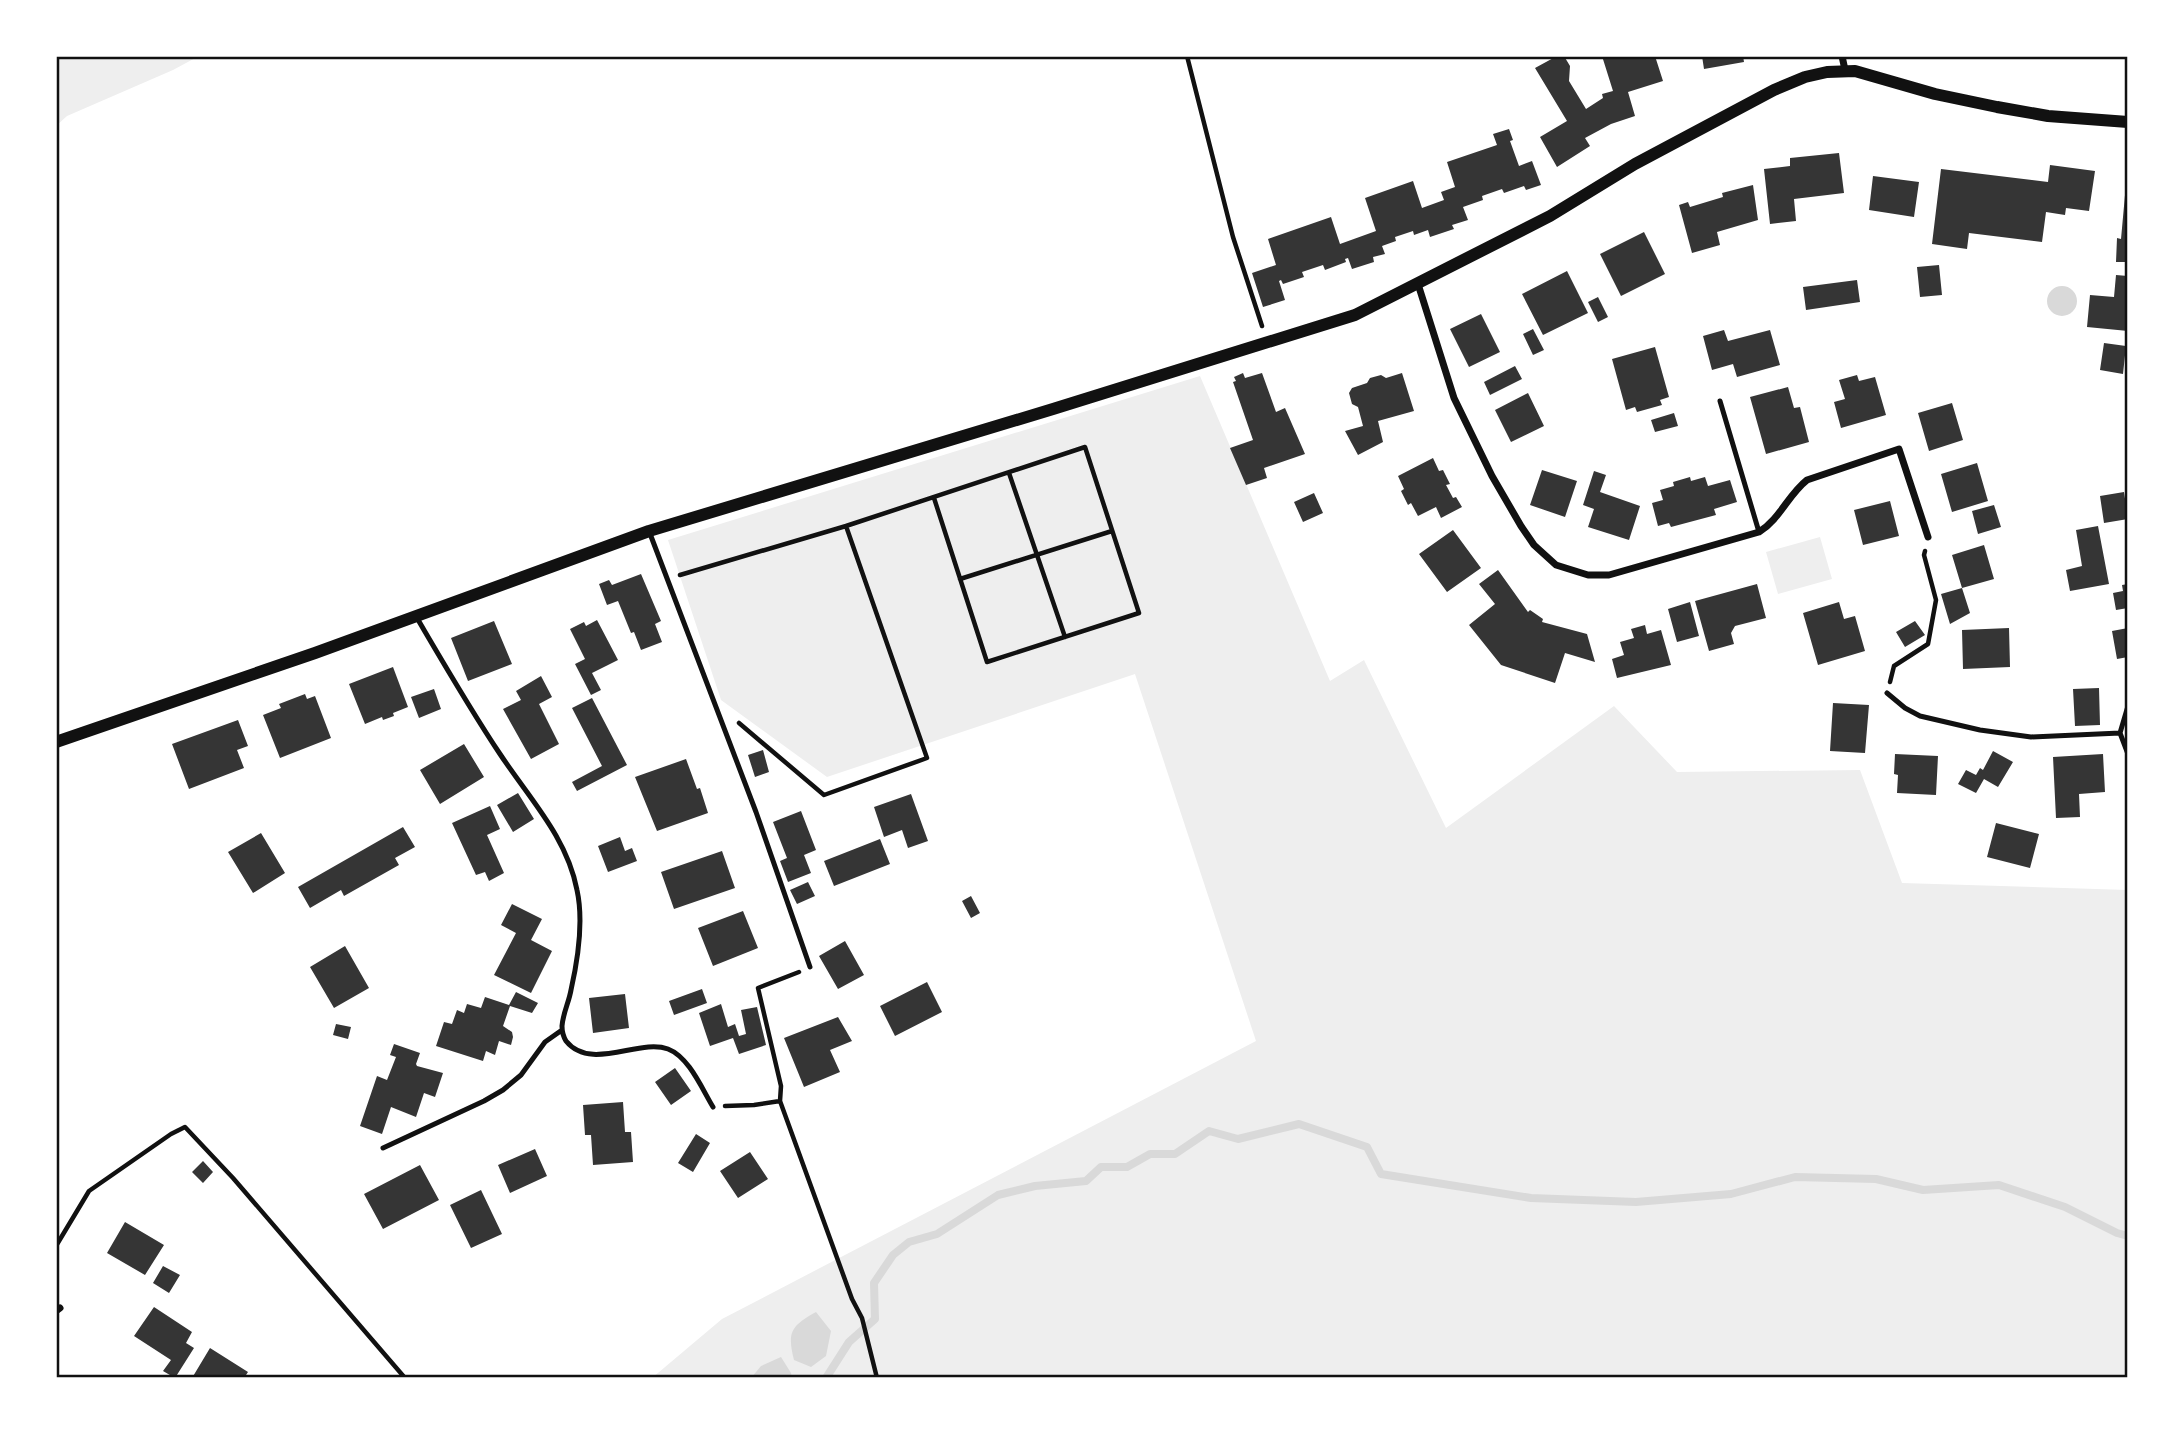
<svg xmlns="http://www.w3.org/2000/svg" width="2184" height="1434" font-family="'Playfair Display',serif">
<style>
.green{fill:#eee}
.water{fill:#d9d9d9}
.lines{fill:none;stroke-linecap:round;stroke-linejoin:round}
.stream{stroke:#d9d9d9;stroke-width:8}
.building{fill:#353535}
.path{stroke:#111;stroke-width:4.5}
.service{stroke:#111;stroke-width:5}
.minor{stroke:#111;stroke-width:7}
.tertiary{stroke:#111;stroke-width:12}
.neatline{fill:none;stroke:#111;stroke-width:2.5}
</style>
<rect width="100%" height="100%" fill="#fff"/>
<path class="green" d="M56 56H199L173 70 67 116 56 126Z
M1200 376 1330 681 1364 660 1446 828 1614 706 1677 772 1860 770 1902 883 2128 890V1378H652L722 1319 1256 1041 1135 674 827 777 721 700 668 540Z
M1820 537 1832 579 1778 594 1766 552Z"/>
<path class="water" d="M2047 301a15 15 0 1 1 30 0a15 15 0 1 1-30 0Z
M816 1312 831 1331 826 1356 811 1367 794 1360C787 1332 791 1326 816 1312Z
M781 1357 791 1373 792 1378H751L761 1366Z"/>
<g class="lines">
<path class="stream" d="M826 1378 849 1342 875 1319 874 1283 893 1255 909 1242 937 1234 998 1195 1035 1186 1086 1181 1101 1167H1127L1150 1154H1175L1209 1131 1238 1139 1299 1124 1367 1147 1381 1174 1531 1198 1636 1202 1731 1194 1795 1177 1876 1179 1923 1190 1999 1185 2065 1207 2117 1233 2128 1236"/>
</g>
<path class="building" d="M1557 56H1564L1570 66 1569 81 1586 109 1603 98 1602 94 1613 91 1602 56H1655L1663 81 1628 92 1635 116 1611 124 1585 138 1590 146 1557 167 1540 137 1567 121 1535 68Z
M1702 56H1743L1744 62 1704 69Z
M1509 129 1513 140 1510 141 1519 166 1532 161 1541 185 1526 190 1524 186 1504 193 1502 189 1482 196 1483 200 1463 207 1468 220 1452 225 1454 229 1430 237 1428 230 1414 235 1413 231 1395 237 1396 241 1382 246 1385 254 1373 257 1374 262 1352 269 1348 258 1345 259 1346 262 1325 270 1323 265 1302 272 1304 277 1283 284 1281 280 1279 281 1285 300 1263 307 1252 273 1276 265 1268 239 1331 217 1340 244 1376 231 1365 198 1413 181 1422 208 1444 200 1441 192 1455 187 1447 162 1497 145 1493 134Z
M1839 153 1844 193 1794 199 1796 221 1770 224 1764 169 1790 166V158Z
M2050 165 2095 171 2089 211 2066 208 2065 215 2046 212 2042 242 1969 233 1967 249 1932 244 1941 169 2048 182Z
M1873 176 1919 182 1914 217 1869 210Z
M2126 184H2128V262H2116L2117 238 2121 239Z
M1753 185 1758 220 1717 232 1720 245 1692 253 1679 205 1688 202 1690 207 1723 197 1722 193Z
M1644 232 1665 274 1621 296 1600 254Z
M1939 265 1942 295 1920 297 1917 267Z
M1567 271 1588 313 1543 335 1522 294Z
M2116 275 2128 276V331L2087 327 2090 295 2114 297Z
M1857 280 1860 302 1806 310 1803 287Z
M1598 297 1608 317 1598 322 1588 302Z
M1481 314 1500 352 1469 367 1450 329Z
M1533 329 1544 350 1533 355 1523 334Z
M1724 330 1728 341 1770 330 1780 365 1737 377 1733 364 1712 370 1703 336Z
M2104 343 2126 346 2123 374 2100 370Z
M1655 347 1669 397 1660 400 1662 405 1637 412 1635 407 1626 410 1612 359Z
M1515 366 1522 379 1490 395 1484 382Z
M1243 373 1245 378 1262 373 1276 412 1285 408 1305 454 1264 468 1267 478 1246 485 1230 448 1253 440 1233 382 1236 381 1234 377Z
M1402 373 1414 411 1378 421 1383 442 1358 455 1345 431 1363 426 1358 407 1352 404 1349 393 1352 388 1367 383 1370 378 1381 375 1386 378Z
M1857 375 1859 381 1875 377 1886 415 1841 428 1834 402 1845 399 1839 380Z
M1788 387 1794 408 1800 407 1809 442 1766 454 1750 397Z
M1528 393 1544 426 1511 442 1495 410Z
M1952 403 1963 440 1929 451 1918 413Z
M1674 413 1678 426 1655 432 1651 420Z
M1433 458 1439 471 1443 470 1450 484 1446 485 1453 498 1456 497 1462 507 1441 518 1436 507 1418 516 1411 503 1408 505 1401 491 1404 489 1398 476Z
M1977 463 1988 501 1952 512 1941 474Z
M1542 470 1577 481 1565 517 1530 505Z
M1594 471 1606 475 1600 492 1640 506 1629 540 1588 527 1594 509 1583 505Z
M1690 477 1691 481 1705 477 1708 486 1730 480 1737 502 1714 509 1716 515 1671 527 1669 523 1658 526 1652 503 1663 500 1660 490 1674 486 1673 482Z
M2124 492 2128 519 2104 523 2100 496Z
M1314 493 1323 513 1303 522 1294 502Z
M1890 501 1899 536 1863 545 1854 510Z
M1994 505 2001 527 1978 534 1972 511Z
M2098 526 2109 584 2070 591 2066 570 2082 566 2076 530Z
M1453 530 1481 568 1447 592 1419 554Z
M1984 545 1994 579 1962 588 1952 555Z
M1498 570 1528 612 1530 610 1543 619 1542 622 1587 634 1595 662 1565 653 1555 683 1501 665 1469 625 1495 604 1479 584Z
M641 574 661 621 655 624 662 642 641 650 634 632 631 633 618 601 607 605 599 584 609 580 612 585Z
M1757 584 1766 618 1735 626 1731 633 1734 644 1709 651 1695 601Z
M2128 584V608L2116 610 2113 593 2123 591 2122 585Z
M1962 588 1970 613 1950 624 1941 594Z
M1690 602 1699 636 1677 642 1668 609Z
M1839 602 1844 619 1855 616 1865 651 1818 665 1803 613Z
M597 620 618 660 592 673 601 690 591 695 575 664 585 659 570 629 584 622 586 626Z
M494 621 512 664 468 681 451 638Z
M1915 621 1925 635 1905 647 1896 632Z
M1645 625 1647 634 1661 630 1671 665 1617 678 1612 659 1624 655 1620 642 1634 638 1631 629Z
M2009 628 2010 667 1963 669 1962 630Z
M2128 628V657L2117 659 2112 631Z
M393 667 408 707 393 713 394 716 383 720 382 717 365 724 349 684Z
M541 676 552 697 539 704 559 744 531 759 503 709 521 700 516 691Z
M2099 688 2100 725 2075 726 2073 689Z
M434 689 441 709 419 718 411 697Z
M305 694 307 699 315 696 331 738 280 758 263 715 281 708 279 704Z
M592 698 627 765 577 791 572 782 602 766 572 708Z
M1833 703 1869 705 1865 753 1830 751Z
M238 720 248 746 237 750 244 768 189 789 172 744Z
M464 744 484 777 440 804 420 770Z
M763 750 769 772 755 777 748 755Z
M1993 751 2013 762 1998 787 1984 779 1976 793 1958 784 1966 770 1976 775 1980 768 1983 770Z
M1895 754 1938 756 1936 795 1897 793 1898 775 1894 774Z
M2103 754 2105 792 2079 794 2080 817 2056 818 2053 757Z
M686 759 697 789 700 788 708 813 657 831 635 777Z
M518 793 534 819 513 832 497 805Z
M911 794 928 841 908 848 902 830 884 837 874 807Z
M490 806 500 829 487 835 504 873 489 881 485 872 476 875 452 823Z
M801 811 816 850 804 855 811 873 788 882 780 861 787 858 773 822Z
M1996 823 2039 834 2030 868 1987 857Z
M403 827 415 847 395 858 399 865 344 896 341 890 310 908 298 887Z
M261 833 285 873 253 893 228 852Z
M620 837 625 851 632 848 637 861 608 872 598 846Z
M880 839 890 864 834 886 824 861Z
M722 851 735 888 674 909 661 872Z
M808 882 815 896 797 904 790 890Z
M971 896 980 913 971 918 962 901Z
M512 904 542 919 531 940 552 951 531 993 494 975 516 933 501 925Z
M743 911 758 948 713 966 698 928Z
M845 941 864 975 838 989 819 956Z
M345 946 369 988 334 1008 310 967Z
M927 982 942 1012 895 1036 880 1006Z
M702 989 707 1003 674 1015 669 1001Z
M516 992 538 1003 532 1013 510 1006 503 1026 512 1032 513 1037 511 1045 499 1041 495 1055 486 1051 483 1061 436 1046 444 1022 452 1024 457 1010 464 1013 467 1004 481 1008 485 997 509 1005Z
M625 994 629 1028 593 1033 589 998Z
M721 1004 728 1027 735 1024 739 1036 746 1034 741 1010 757 1007 766 1045 739 1054 733 1038 710 1046 699 1013Z
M838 1017 852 1041 830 1050 840 1072 804 1087 784 1038Z
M336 1024 351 1027 348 1039 333 1035Z
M394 1044 420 1053 416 1064 417 1066 443 1073 435 1097 424 1093 416 1117 391 1107 382 1134 360 1126 377 1076 387 1080 396 1057 390 1055Z
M675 1068 691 1091 671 1105 655 1082Z
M623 1102 625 1132H631L633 1162 593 1165 591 1135H585L583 1105Z
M696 1134 710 1143 693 1172 678 1163Z
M535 1149 547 1176 510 1193 498 1165Z
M750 1152 768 1179 738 1198 720 1171Z
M203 1161 213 1172 203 1183 192 1172Z
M420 1165 439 1200 383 1229 364 1194Z
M481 1190 502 1234 471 1248 450 1205Z
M125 1222 164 1245 145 1275 107 1253Z
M163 1266 180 1275 169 1293 153 1283Z
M154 1307 192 1332 186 1343 194 1348 175 1378 163 1371 171 1360 134 1336Z
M210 1348 248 1372 244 1378H192Z"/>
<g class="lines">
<path class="path" d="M1187 56 1233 237 1262 326
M1009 473 1065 637
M846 526 1085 447 1139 613 987 662 934 498
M680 575 846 526 927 758 824 795 739 723
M960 579 1112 531
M1890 682 1894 666 1928 644 1936 600 1924 555 1925 551
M799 972 758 988 781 1086 780 1101 852 1299 862 1318 877 1378
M725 1106 754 1105 780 1101
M56 1246 89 1191 171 1134 185 1127 233 1178 405 1378"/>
<path class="service" d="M1720 401 1759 532
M649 531 756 812 810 967
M417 618C444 664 470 709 500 754 529 798 567 837 577 890 584 922 578 959 571 990 569 1002 563 1013 562 1026 562 1031 563 1036 566 1041 591 1072 639 1038 668 1049 689 1057 702 1089 713 1107
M1887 693 1905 708 1920 716 1980 730 2031 737 2120 733
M2128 706 2120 733 2128 754
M383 1148 484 1101 503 1090 521 1075 545 1042 562 1030"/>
<path class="minor" d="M1842 56 1845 70
M1418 284 1454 398 1492 476 1521 526 1534 545 1556 565 1588 575H1609L1759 532C1780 519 1788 495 1807 480L1899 449 1928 537
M56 1311 60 1308"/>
<path class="tertiary" d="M56 742 315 653 649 531 1053 409 1355 315 1550 216 1635 164 1774 90 1805 77 1827 72 1855 71 1935 94 1997 107 2048 116 2128 122"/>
</g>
<rect width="2184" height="1434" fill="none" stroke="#ffffff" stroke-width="116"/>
<rect x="58" y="58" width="2068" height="1318" class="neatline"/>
</svg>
